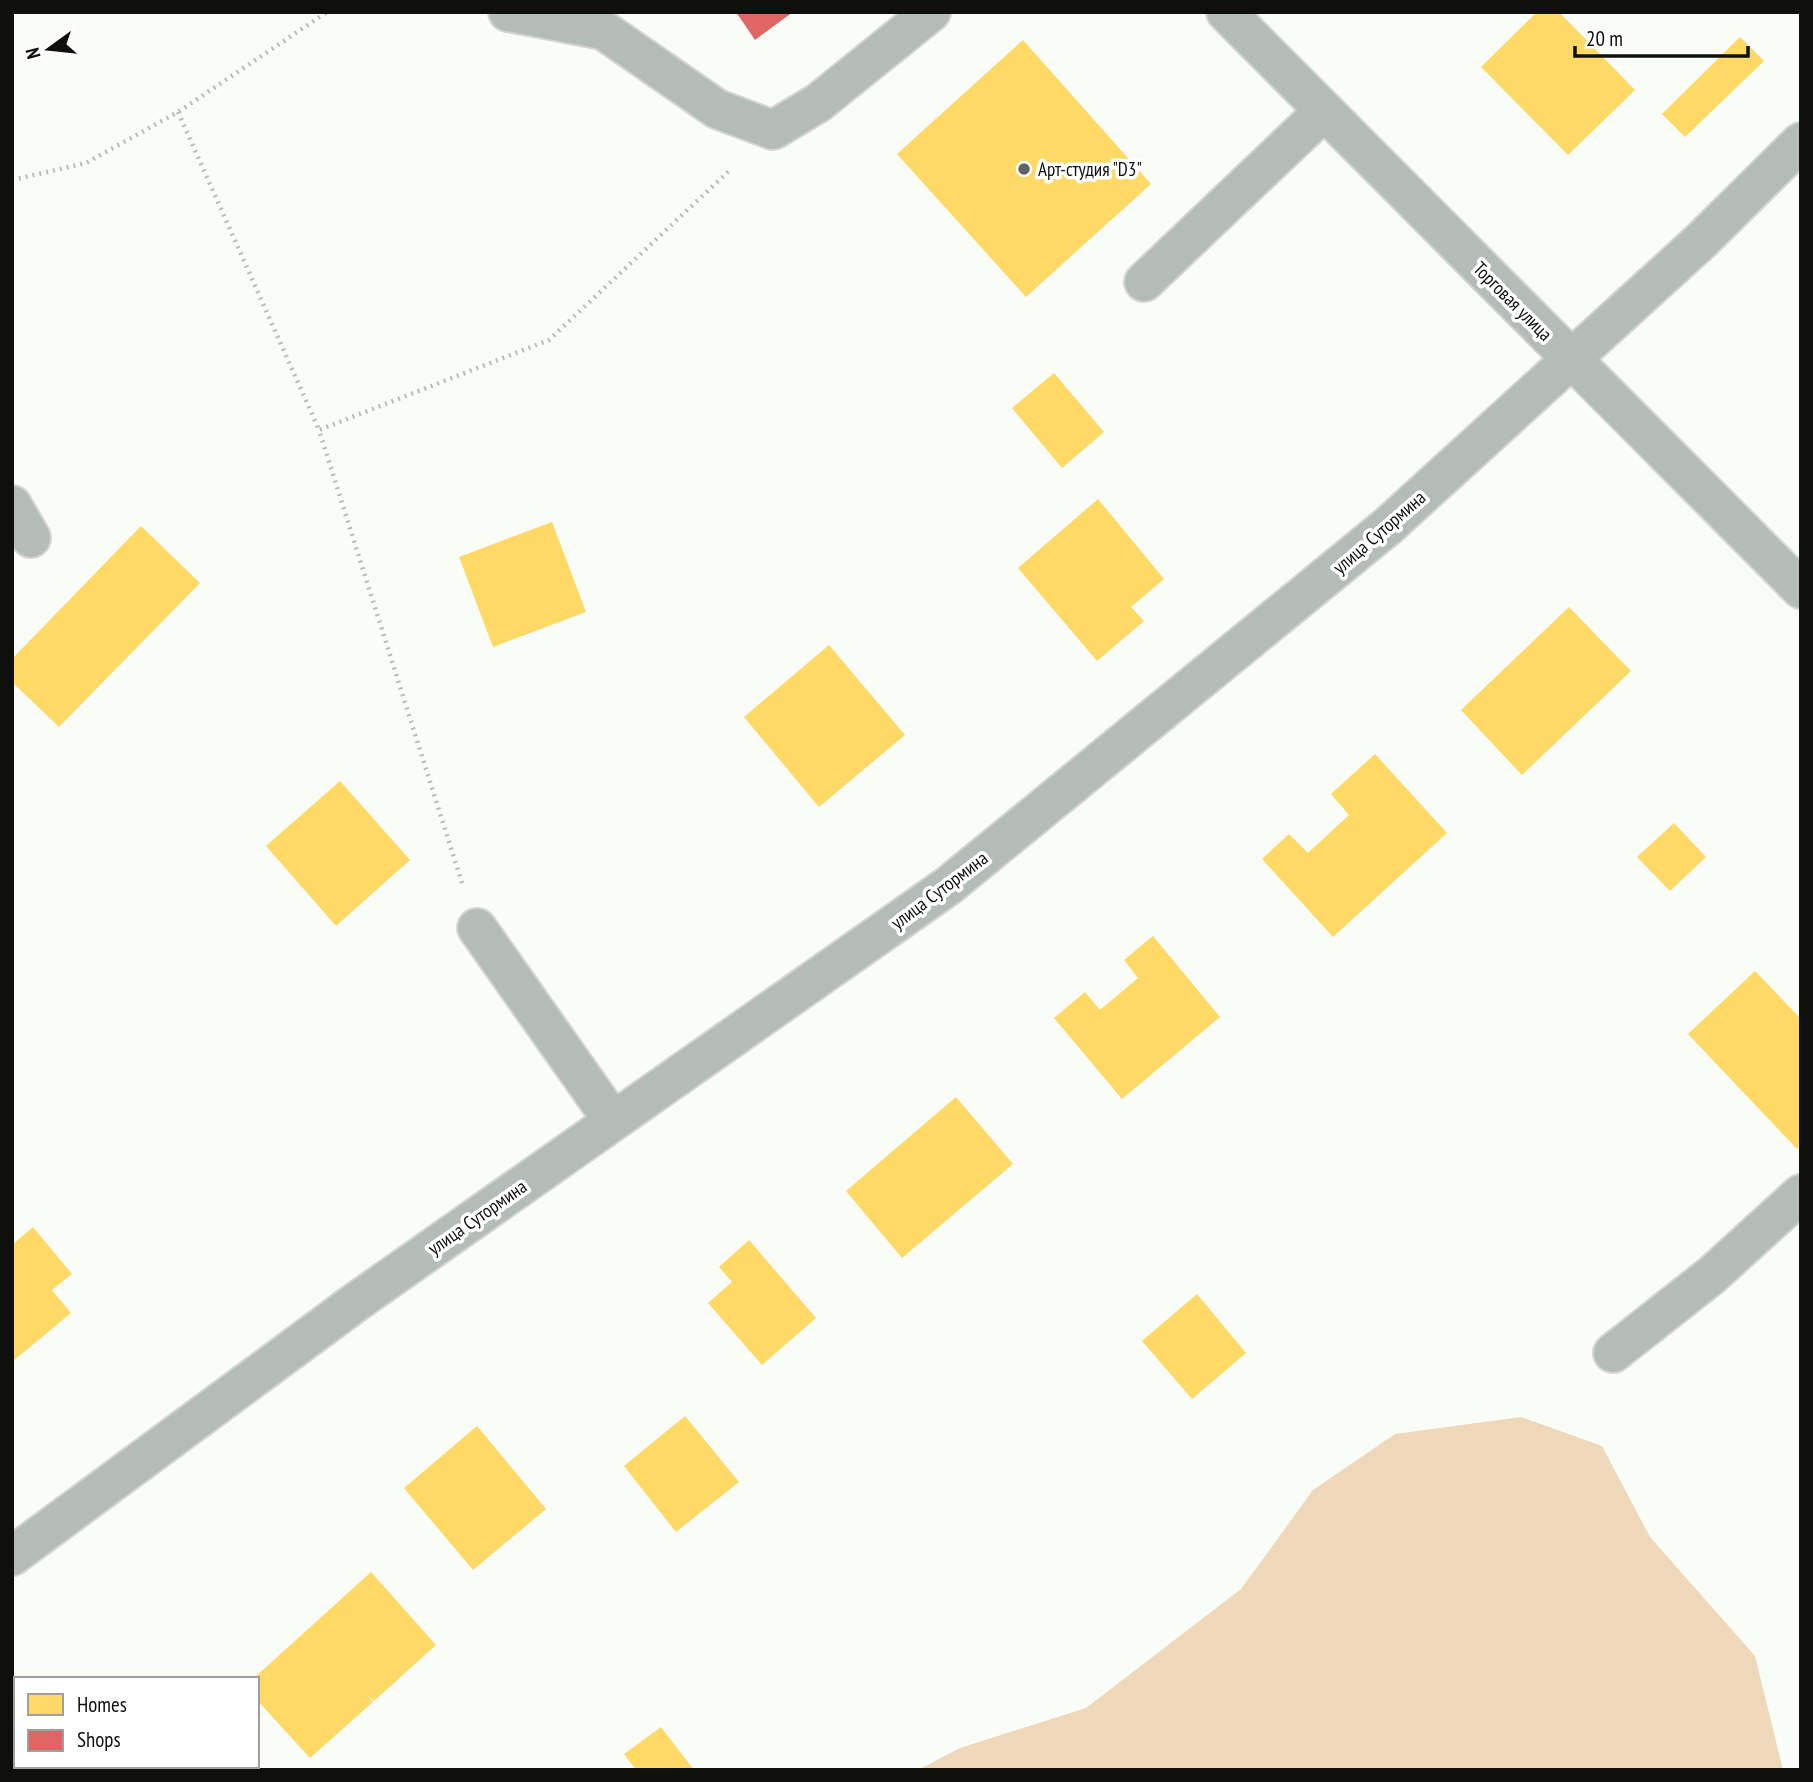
<svg xmlns="http://www.w3.org/2000/svg" width="1813" height="1782" font-family="'PT Sans Narrow',sans-serif">
<style>
.forest{fill:#eed8b9}
.homes{fill:#ffd966}
.shops{fill:#e06666}
.lines{fill:none;stroke-linecap:round;stroke-linejoin:round}
.minor-casing{stroke:#d4d5d3;stroke-width:42}
.path{stroke:#b8bcb8;stroke-width:4.5;stroke-dasharray:2 5;stroke-linecap:butt}
.minor{stroke:#b3bcb6;stroke-width:38}
.poi-dot{fill:#616360;stroke:#fff;stroke-width:2.5}
.labels{text-anchor:middle;stroke-width:7;stroke-linejoin:round;paint-order:stroke}
.poi-label{font-size:19px;fill:#0f100e;stroke:#fff;text-anchor:start}
.street-label{font-size:19px;fill:#0f100e;stroke:#fff}
</style>
<rect width="100%" height="100%" fill="#f9fcf7"/>
<path class="forest" d="M1521 1417 1602 1446 1650 1537 1755 1656 1783 1770H918L960 1748 1086 1708 1241 1589 1313 1490 1395 1434Z"/>
<path class="homes" d="M1537 12H1559L1635 90 1568 155 1481 67Z
M1740 37 1764 61 1685 137 1662 114Z
M1023 40 1151 184 1026 297 897 154Z
M1054 373 1104 432 1062 468 1012 408Z
M1098 499 1164 579 1131 607 1144 621 1097 661 1018 568Z
M552 522 586 612 493 647 459 557Z
M141 526 200 583 59 727 12 682V659Z
M1569 607 1631 671 1522 775 1461 710Z
M829 645 905 735 819 807 744 717Z
M1375 754 1447 833 1333 937 1262 859 1289 834 1308 853 1349 815 1331 794Z
M340 781 410 860 336 926 266 846Z
M1674 823 1706 857 1670 891 1637 857Z
M1153 936 1220 1017 1122 1099 1054 1018 1085 992 1100 1010 1138 978 1124 960Z
M1755 971 1801 1019V1145L1797 1149 1688 1034Z
M956 1097 1013 1164 902 1258 846 1191Z
M33 1227 72 1274 52 1290 71 1313 12 1362V1245Z
M749 1240 816 1318 762 1365 708 1303 732 1282 719 1267Z
M1197 1294 1246 1353 1192 1399 1142 1341Z
M685 1416 739 1482 676 1532 624 1466Z
M477 1426 546 1509 473 1570 404 1488Z
M371 1572 436 1645 374 1701 367 1695 373 1702 310 1758 257 1700V1679H253Z
M661 1727 694 1770H636L624 1754Z"/>
<path class="shops" d="M736 12H793L755 40Z"/>
<g class="lines">
<defs>
<path id="minor" d="M508 12 603 30 717 109 773 130 818 103 931 12
M1226 12 1801 589
M1144 282 1324 111
M12 505 31 538
M477 928 613 1121
M1613 1353 1712 1275 1801 1194
M12 1556 356 1302 948 886 1388 526 1702 240 1801 142"/>
</defs>
<use href="#minor" class="minor-casing"/>
<path class="path" d="M178 112 319 430
M12 180 86 163 178 112 327 12
M462 883 319 430 549 340 731 169"/>
<use href="#minor" class="minor"/>
</g>
<circle class="poi-dot" cx="1024" cy="169" r="7"/>
<g class="labels">
<g class="poi-label">
<text x="1038" y="176">Арт-студия "D3"</text>
</g>
<g class="street-label">
<text transform="translate(1513 301) rotate(45)" y="7">Торговая улица</text>
<text transform="translate(1379 532) rotate(-41)" y="7">улица Сутормина</text>
<text transform="translate(939 890) rotate(-37)" y="7">улица Сутормина</text>
<text transform="translate(477 1217) rotate(-35)" y="7">улица Сутормина</text>
</g>
</g>
<rect width="1813" height="1782" fill="none" stroke="#0f100e" stroke-width="28"/>
<rect x="14" y="1677" width="245" height="91" fill="#ffffff" stroke="#9f9f9f" stroke-width="2"/>
<rect x="28" y="1694" width="35" height="21" fill="#ffd966" stroke="#9f9f9f" stroke-width="2"/>
<text x="77" y="1712" font-size="21" fill="#0f100e">Homes</text>
<rect x="28" y="1730" width="35" height="21" fill="#e06666" stroke="#9f9f9f" stroke-width="2"/>
<text x="77" y="1747" font-size="21" fill="#0f100e">Shops</text>
<g transform="translate(49 49) rotate(255)" stroke="#ffffff" stroke-width="5" paint-order="stroke">
<path d="M0-5L12 26L0 18L-12 26Z" fill="#0f100e"/>
<text y="-10" font-size="19" font-weight="bold" text-anchor="middle" fill="#0f100e">N</text>
</g>
<path d="M1575 46v10h173v-10" fill="none" stroke="#0f100e" stroke-width="3.5"/>
<text x="1586" y="46" font-size="21" fill="#0f100e" stroke="#ffffff" stroke-width="5" paint-order="stroke">20 m</text>
</svg>
